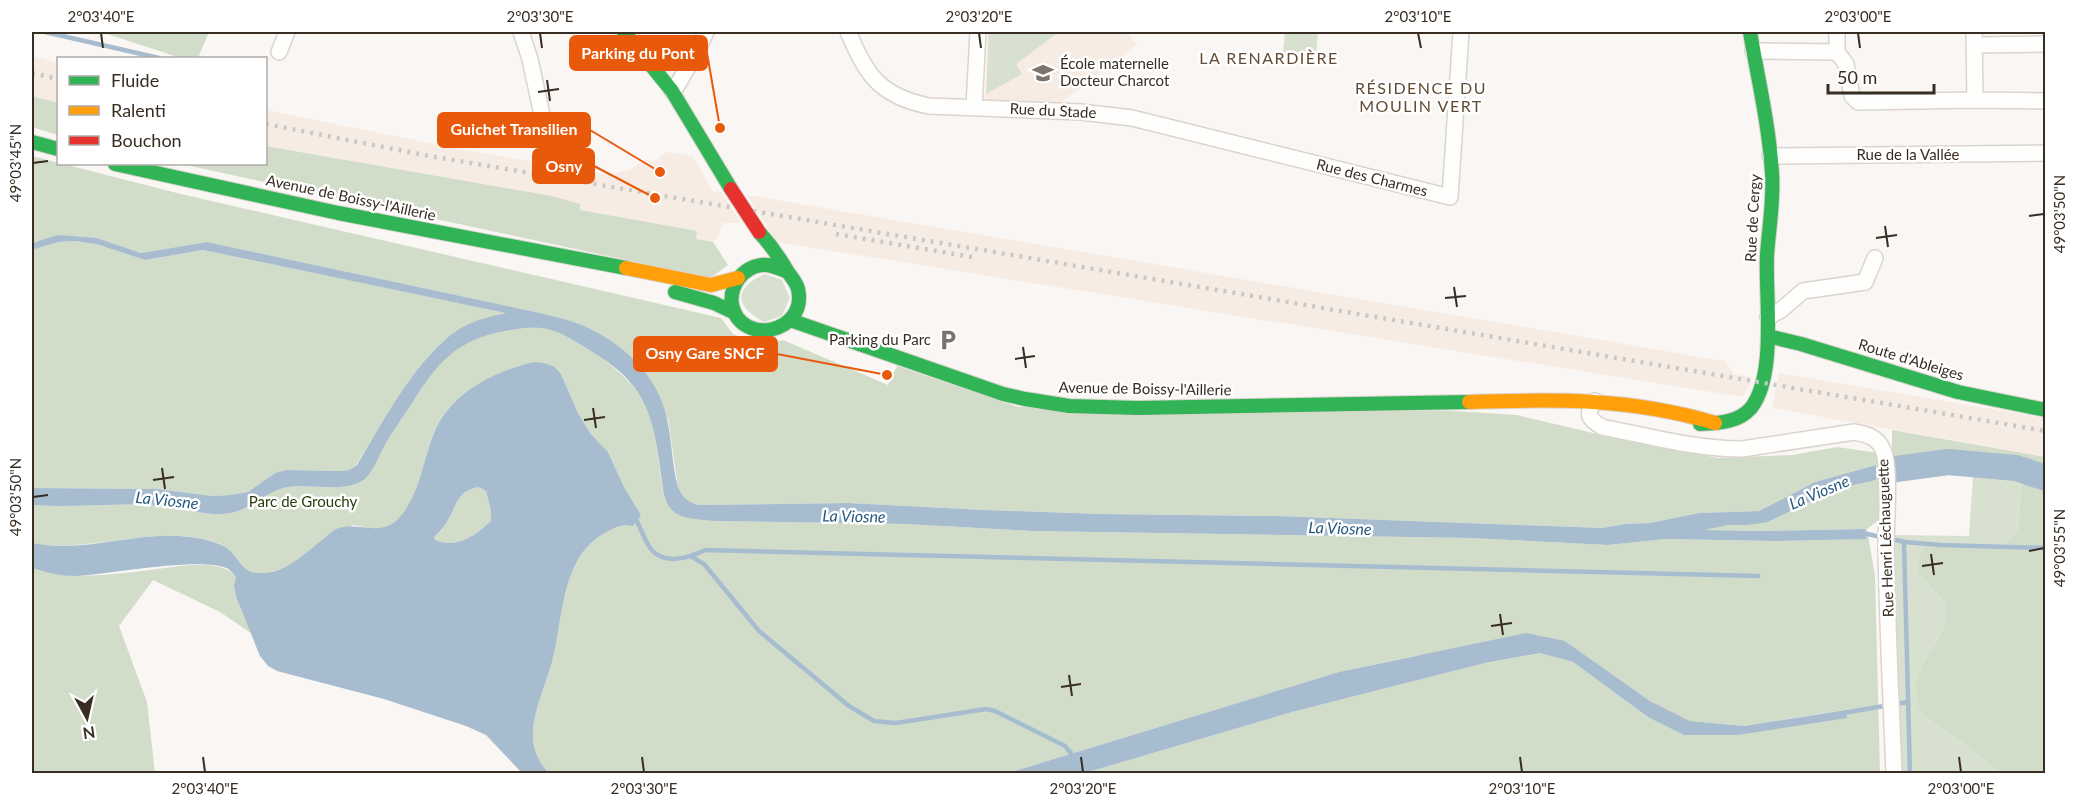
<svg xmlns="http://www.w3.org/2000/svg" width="2077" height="805" font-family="Lato,sans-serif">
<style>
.built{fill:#f6ece4}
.green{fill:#d8e1d0}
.forest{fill:#d2ddc9}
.water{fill:#a7bccf;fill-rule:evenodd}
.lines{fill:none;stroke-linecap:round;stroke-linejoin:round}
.stream{stroke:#a7bccf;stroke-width:4.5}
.river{stroke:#a7bccf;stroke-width:26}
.street-casing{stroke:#dbd4ce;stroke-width:18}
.fast-casing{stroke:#dbd4ce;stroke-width:16}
.slow-casing{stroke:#dbd4ce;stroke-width:16}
.street{stroke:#fefefd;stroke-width:15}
.fast{stroke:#30b455;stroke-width:14}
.slow{stroke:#ff9f0a;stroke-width:14}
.rail{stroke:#cac8c7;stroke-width:4.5;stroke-dasharray:3 6;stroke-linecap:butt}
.jam-bridge-casing{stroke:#dbd4ce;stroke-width:16;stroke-linecap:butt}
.jam-bridge{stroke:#e5322d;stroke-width:14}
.ticks{fill:none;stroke:#382d22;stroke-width:2}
.labels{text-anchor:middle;stroke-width:5;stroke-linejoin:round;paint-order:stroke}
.poi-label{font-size:15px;fill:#382d22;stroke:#fff;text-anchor:start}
.street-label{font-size:15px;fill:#382d22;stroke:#fff}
.park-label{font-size:15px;fill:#243f0c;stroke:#fff}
.neighbourhood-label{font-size:16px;letter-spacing:1.5px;fill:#634b33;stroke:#fff}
.water-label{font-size:16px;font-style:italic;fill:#26587e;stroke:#fff}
.leader{fill:none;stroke:#e8590c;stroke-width:2}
.callout-dot{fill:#e8590c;stroke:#fff;stroke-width:2}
.callout{fill:#e8590c;stroke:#e8590c;stroke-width:2}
.callout-label{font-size:16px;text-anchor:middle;font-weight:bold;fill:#fff}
.neatline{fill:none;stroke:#382d22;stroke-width:2}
.ticks-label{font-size:15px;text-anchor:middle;fill:#382d22}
</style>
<rect width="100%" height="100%" fill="#f9f6f4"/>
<path class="built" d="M988 32H1127L1137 45 1059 104 985 101Z
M32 56 58 63V103L32 96Z
M266 110 455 148 610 175 632 169 643 160 655 161 666 152 693 156 713 191 721 192 740 221 737 223H723L716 240 713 242 695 239 696 231 579 210 580 204 552 196 266 146Z
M747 195 1724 361 1734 374 1753 378 1743 397 777 242Z
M1779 373 2045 418V457L1772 408Z"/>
<path class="green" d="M989 32H1059L1016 64 1022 74 986 94Z
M1285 32H1318L1316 57 1283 53Z
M765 274 782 280 790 298 782 316 764 322C733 306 734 287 765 274Z
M1974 461 2012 465 2022 477 2018 532 2001 548 1925 546 1918 573 1946 604V620L1940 635 1923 664 1924 716 1962 742 2001 773H1901L1893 535 1969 536Z"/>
<path class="forest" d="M101 32H209L198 58H181Z
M32 96 58 103V135L32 127Z
M266 146 552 196 580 204V210L697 231 696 239 713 242 728 265 710 278 181 164H266Z
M32 156 177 193 721 318 733 334 758 345 783 340 888 385 897 366 1018 407 1454 411 1517 415 1631 442 1719 458 1792 455 1837 447 1878 453 1881 518 1867 529 1875 576 1880 773H1085L1292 712 1485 663 1541 653 1573 662 1648 717 1738 735 1845 710 1744 726 1690 721 1650 701 1565 641 1414 656 1339 672 1008 773H549C540 764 533 750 533 737 532 714 546 684 552 662 564 619 560 555 607 532 616 527 623 524 633 525L641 515 624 487 608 452 590 433 578 413 561 374 555 367C537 373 464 393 455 402 446 410 439 421 434 432 423 458 418 512 389 526 377 531 365 527 353 525 327 541 290 573 260 573 242 574 233 553 220 544 214 541 205 539 198 538 142 529 89 552 33 544L32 505C72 508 113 503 154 505 180 506 209 519 235 512 254 506 269 490 288 487 309 484 342 492 360 482 373 475 378 456 385 445 400 419 420 383 440 362 462 339 519 320 550 328 576 335 629 375 642 399 659 429 657 467 665 500L714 521 906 524 1033 531 1470 538 1608 545 1665 539 1775 541 1859 539 1867 538 1865 529 1758 531 1703 530 1718 526 1768 522 1836 489 1875 480 1876 465 1815 482 1759 511 1699 513 1650 523 1625 524 1602 528 1277 516 1100 514 984 510 848 503 700 505C688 502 683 498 678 487L668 419 607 339 585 327 540 313 207 242 141 253 97 238 37 241 32 243Z
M75 241 96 244 145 260 203 250 508 313C490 320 469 326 452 335 421 352 377 433 356 465L349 470 340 471 286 470 275 473 248 492 230 495 213 496 157 489 32 488V250L58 242Z
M1892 430 2045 457V773H2001L1962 742 1924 716 1918 706 1916 684 1923 664 1940 635 1946 620V604L1918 573 1919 555 1925 546 2001 548 2018 531 2022 477 2012 465 1947 458 1892 461Z
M478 487 486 491 491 511V521C475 536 457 549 435 540L434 537C439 532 444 527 447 522 457 505 457 491 478 487Z
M189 565C207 565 224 563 236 577 233 597 245 616 252 634L220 612 153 580 119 626 147 702 155 773H32V568C76 584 142 570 189 565Z"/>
<path class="water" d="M58 235 97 238 141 253 207 242 540 313C555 317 570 320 584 326 623 343 659 377 667 419 672 442 672 465 678 487 683 498 688 502 699 505L848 503 984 510 1100 514 1277 516 1602 528 1625 524 1650 523 1699 513 1759 511 1815 482 1876 465V480L1836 489 1768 522 1747 525H1728L1704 530 1758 531 1865 529 1867 539 1775 541 1665 539 1608 545 1470 538 1033 531 906 524 714 521C692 518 671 521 664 495 658 460 657 416 634 387 620 368 598 355 578 343 550 325 536 325 505 331 456 340 437 363 412 403 403 417 393 430 385 445 378 456 373 476 360 482 342 492 309 484 288 487 269 490 254 506 235 512 209 519 180 506 154 505 113 503 72 508 32 505V488L157 489 213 496 230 495 248 492 275 473 286 470 340 471 349 470 357 465C382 424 422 346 467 325 479 319 493 316 506 313L203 250 145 260 96 244 75 241 58 242 32 250V243Z
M534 362 544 363 555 367 561 374 578 413 590 433 608 452 624 487 641 515 633 526C623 524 616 527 607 532 560 555 564 619 552 662 546 684 532 714 533 737 533 750 540 764 549 773H522L486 735 466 726 384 699 277 671 268 666 260 656 237 599 234 586 236 577C233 574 230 569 226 568 199 557 111 574 77 576 62 576 46 573 32 568V543C85 554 136 530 190 537 203 539 217 541 228 549 239 558 242 573 259 573 285 574 303 555 322 540 326 537 331 532 336 529 358 521 379 537 397 520 420 497 422 462 434 433 450 393 495 371 534 362ZM478 487 486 491 491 511V521C475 536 457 549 435 540L434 537C439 532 444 527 447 522 457 505 457 491 478 487Z
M1526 633 1565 641 1650 701 1690 721 1744 726 1846 710 1847 718 1738 735H1684L1648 717 1573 662 1540 653 1485 663 1292 712 1085 773H1008L1339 672Z"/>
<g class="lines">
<path class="stream" d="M45 32 159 58
M637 521C641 530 645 540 650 548 663 566 689 558 705 550L1758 576
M1863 533 1881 537
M1896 540 1904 542 1910 774
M1904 542 1941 545 2046 548
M692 557 704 564 759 631 849 706 874 721 896 723 986 709 995 711 1065 746 1074 757
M1843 713 1908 702"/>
<path class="river" d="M1896 469 1948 462 2016 468 2046 478"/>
<defs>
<path id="street" d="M521 32 530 59 542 115
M848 32C867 75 879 96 929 106L1081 112 1132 118 1450 197 1461 32
M1974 45 2046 44
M1753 51 1837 52 1846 64 1852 96 1858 102 1975 100 1974 32
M279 52 287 32
M1837 52V32
M672 91 676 87 697 52 706 32
M1975 100 2046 101
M974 107 978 32
M1770 156 2046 153
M1768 317 1781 310 1803 291 1865 282 1875 258
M1595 401C1585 415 1589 419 1602 427 1648 436 1695 449 1742 449L1854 432C1866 434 1878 437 1883 450 1891 467 1886 524 1886 545 1887 621 1891 697 1894 774"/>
<path id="fast" d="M624 32 672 91 731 189
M32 142 58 149
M115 164 338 213 626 268
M759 232C770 244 778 255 786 269 790 276 796 281 798 289 808 333 741 347 732 305 729 286 743 267 762 265 771 264 779 268 788 272
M675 292 714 303 735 313
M790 320 1003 394 1025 399 1069 406 1138 408 1469 402
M1768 336 1801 344 1958 392 2046 410
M1700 424C1718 423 1738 423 1751 408 1777 375 1765 296 1767 255 1769 227 1774 200 1772 173 1769 125 1758 79 1750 32"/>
<path id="slow" d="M626 268 711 285 738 278
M1469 402C1556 399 1631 398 1715 423"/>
</defs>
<use href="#street" class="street-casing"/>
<use href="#fast" class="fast-casing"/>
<use href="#slow" class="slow-casing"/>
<use href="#street" class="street"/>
<use href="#fast" class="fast"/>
<use href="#slow" class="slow"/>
<path class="rail" d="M32 73 58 79
M266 124 424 155 2046 431
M836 234 972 257"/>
<defs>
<path id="jam-bridge" d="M731 189 759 232"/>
</defs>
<use href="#jam-bridge" class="jam-bridge-casing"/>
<use href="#jam-bridge" class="jam-bridge"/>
</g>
<path class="ticks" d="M101 33 103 48M540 33 542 48M979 33 981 48M1418 33 1421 48M1858 33 1860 48M547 80 550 101M538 92 559 89M33 163 48 161M2029 216 2044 214M1885 226 1888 247M1876 238 1897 235M1454 287 1457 307M1445 298 1466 296M1023 347 1026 368M1015 359 1035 356M593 408 596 428M584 420 605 417M162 468 165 489M153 480 174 477M33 497 48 495M2029 551 2044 548M1931 554 1934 575M1922 566 1943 563M1500 614 1503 635M1491 626 1512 623M1069 675 1072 696M1061 687 1081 684M203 757 205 772M642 757 644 772M1081 757 1083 772M1520 757 1522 772M1959 757 1961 772"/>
<defs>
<symbol id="school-bare" viewBox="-9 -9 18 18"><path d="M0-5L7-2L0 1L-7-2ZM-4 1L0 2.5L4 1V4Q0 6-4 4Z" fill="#7c736c" stroke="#fff" stroke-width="2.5" paint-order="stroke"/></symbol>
<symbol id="parking-bare" viewBox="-9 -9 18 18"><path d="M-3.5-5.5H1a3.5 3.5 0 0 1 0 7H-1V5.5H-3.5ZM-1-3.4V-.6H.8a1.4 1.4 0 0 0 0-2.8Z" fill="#7c736c" stroke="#fff" stroke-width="2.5" paint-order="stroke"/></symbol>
</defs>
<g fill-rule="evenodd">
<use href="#school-bare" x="1028" y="58" width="30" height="30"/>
<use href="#parking-bare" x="933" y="325" width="30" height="30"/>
</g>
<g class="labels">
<g class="poi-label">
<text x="1060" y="69">École maternelle<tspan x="1060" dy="17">Docteur Charcot</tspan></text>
<text x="931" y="345" text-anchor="end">Parking du Parc</text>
</g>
<g class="street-label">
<text transform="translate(1053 111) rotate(3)" y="5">Rue du Stade</text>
<text x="1908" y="160">Rue de la Vallée</text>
<text transform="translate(1372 178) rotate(14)" y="5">Rue des Charmes</text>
<text transform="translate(351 198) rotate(12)" y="5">Avenue de Boissy-l'Aillerie</text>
<text transform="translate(1753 218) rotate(-87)" y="5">Rue de Cergy</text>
<text transform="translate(1911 360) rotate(17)" y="5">Route d'Ableiges</text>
<text transform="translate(1145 389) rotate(1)" y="5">Avenue de Boissy-l'Aillerie</text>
<text transform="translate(1886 538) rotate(-92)" y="5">Rue Henri Léchauguette</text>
</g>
<g class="park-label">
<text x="303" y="507">Parc de Grouchy</text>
</g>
<g class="neighbourhood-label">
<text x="1269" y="64">LA RENARDIÈRE</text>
<text x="1421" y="94">RÉSIDENCE DU<tspan x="1421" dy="18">MOULIN VERT</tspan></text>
</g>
<g class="water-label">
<text transform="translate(1819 492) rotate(-23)" y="6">La Viosne</text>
<text transform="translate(167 500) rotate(6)" y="6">La Viosne</text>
<text transform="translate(854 516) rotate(1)" y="6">La Viosne</text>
<text transform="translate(1340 528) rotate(2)" y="6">La Viosne</text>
</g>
</g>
<path class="leader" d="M720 128L707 53M660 172L590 130M655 198L594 166M887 375L777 354"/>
<g class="callout-dot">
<circle cx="720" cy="128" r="6"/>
<circle cx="660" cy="172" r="6"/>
<circle cx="655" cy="198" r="6"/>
<circle cx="887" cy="375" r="6"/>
</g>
<g class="callout">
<rect x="570" y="36" width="137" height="34" rx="6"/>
<rect x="438" y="113" width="152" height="34" rx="6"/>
<rect x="533" y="149" width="61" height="34" rx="6"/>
<rect x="634" y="337" width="143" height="34" rx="6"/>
</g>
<g class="callout-label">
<text x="638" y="59">Parking du Pont</text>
<text x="514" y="135">Guichet Transilien</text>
<text x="564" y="172">Osny</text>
<text x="705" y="359">Osny Gare SNCF</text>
</g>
<rect width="2077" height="805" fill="none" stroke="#ffffff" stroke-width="66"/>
<rect x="57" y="57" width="210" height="108" fill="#ffffff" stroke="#afaba7" stroke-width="1.5"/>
<rect x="69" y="76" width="30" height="9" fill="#30b455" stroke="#afaba7" stroke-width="1.5"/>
<text x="111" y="87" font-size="18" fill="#382d22">Fluide</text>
<rect x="69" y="106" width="30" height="9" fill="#ff9f0a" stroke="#afaba7" stroke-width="1.5"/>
<text x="111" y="117" font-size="18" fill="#382d22">Ralenti</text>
<rect x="69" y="136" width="30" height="9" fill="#e5322d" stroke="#afaba7" stroke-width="1.5"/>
<text x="111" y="147" font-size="18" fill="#382d22">Bouchon</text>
<g transform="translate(87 718) rotate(172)" stroke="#ffffff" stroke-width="4.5" paint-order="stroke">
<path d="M0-4.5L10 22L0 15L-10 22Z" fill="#382d22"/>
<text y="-9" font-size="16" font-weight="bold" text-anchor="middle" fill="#382d22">N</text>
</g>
<path d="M1828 84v9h106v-9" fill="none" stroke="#382d22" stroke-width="3"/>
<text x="1837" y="84" font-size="18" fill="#382d22" stroke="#ffffff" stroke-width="4.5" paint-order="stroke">50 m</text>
<rect x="33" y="33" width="2011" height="739" class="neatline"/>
<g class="ticks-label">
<text x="101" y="22">2°03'40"E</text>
<text x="540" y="22">2°03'30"E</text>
<text x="979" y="22">2°03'20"E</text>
<text x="1418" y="22">2°03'10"E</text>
<text x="1858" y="22">2°03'00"E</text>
<text transform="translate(16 163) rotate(-90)" y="5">49°03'45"N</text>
<text transform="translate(2060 214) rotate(-90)" y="5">49°03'50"N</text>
<text transform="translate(16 497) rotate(-90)" y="5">49°03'50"N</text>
<text transform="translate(2060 548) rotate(-90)" y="5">49°03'55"N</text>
<text x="205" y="794">2°03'40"E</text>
<text x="644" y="794">2°03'30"E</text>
<text x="1083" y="794">2°03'20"E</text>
<text x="1522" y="794">2°03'10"E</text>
<text x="1961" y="794">2°03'00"E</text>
</g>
</svg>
